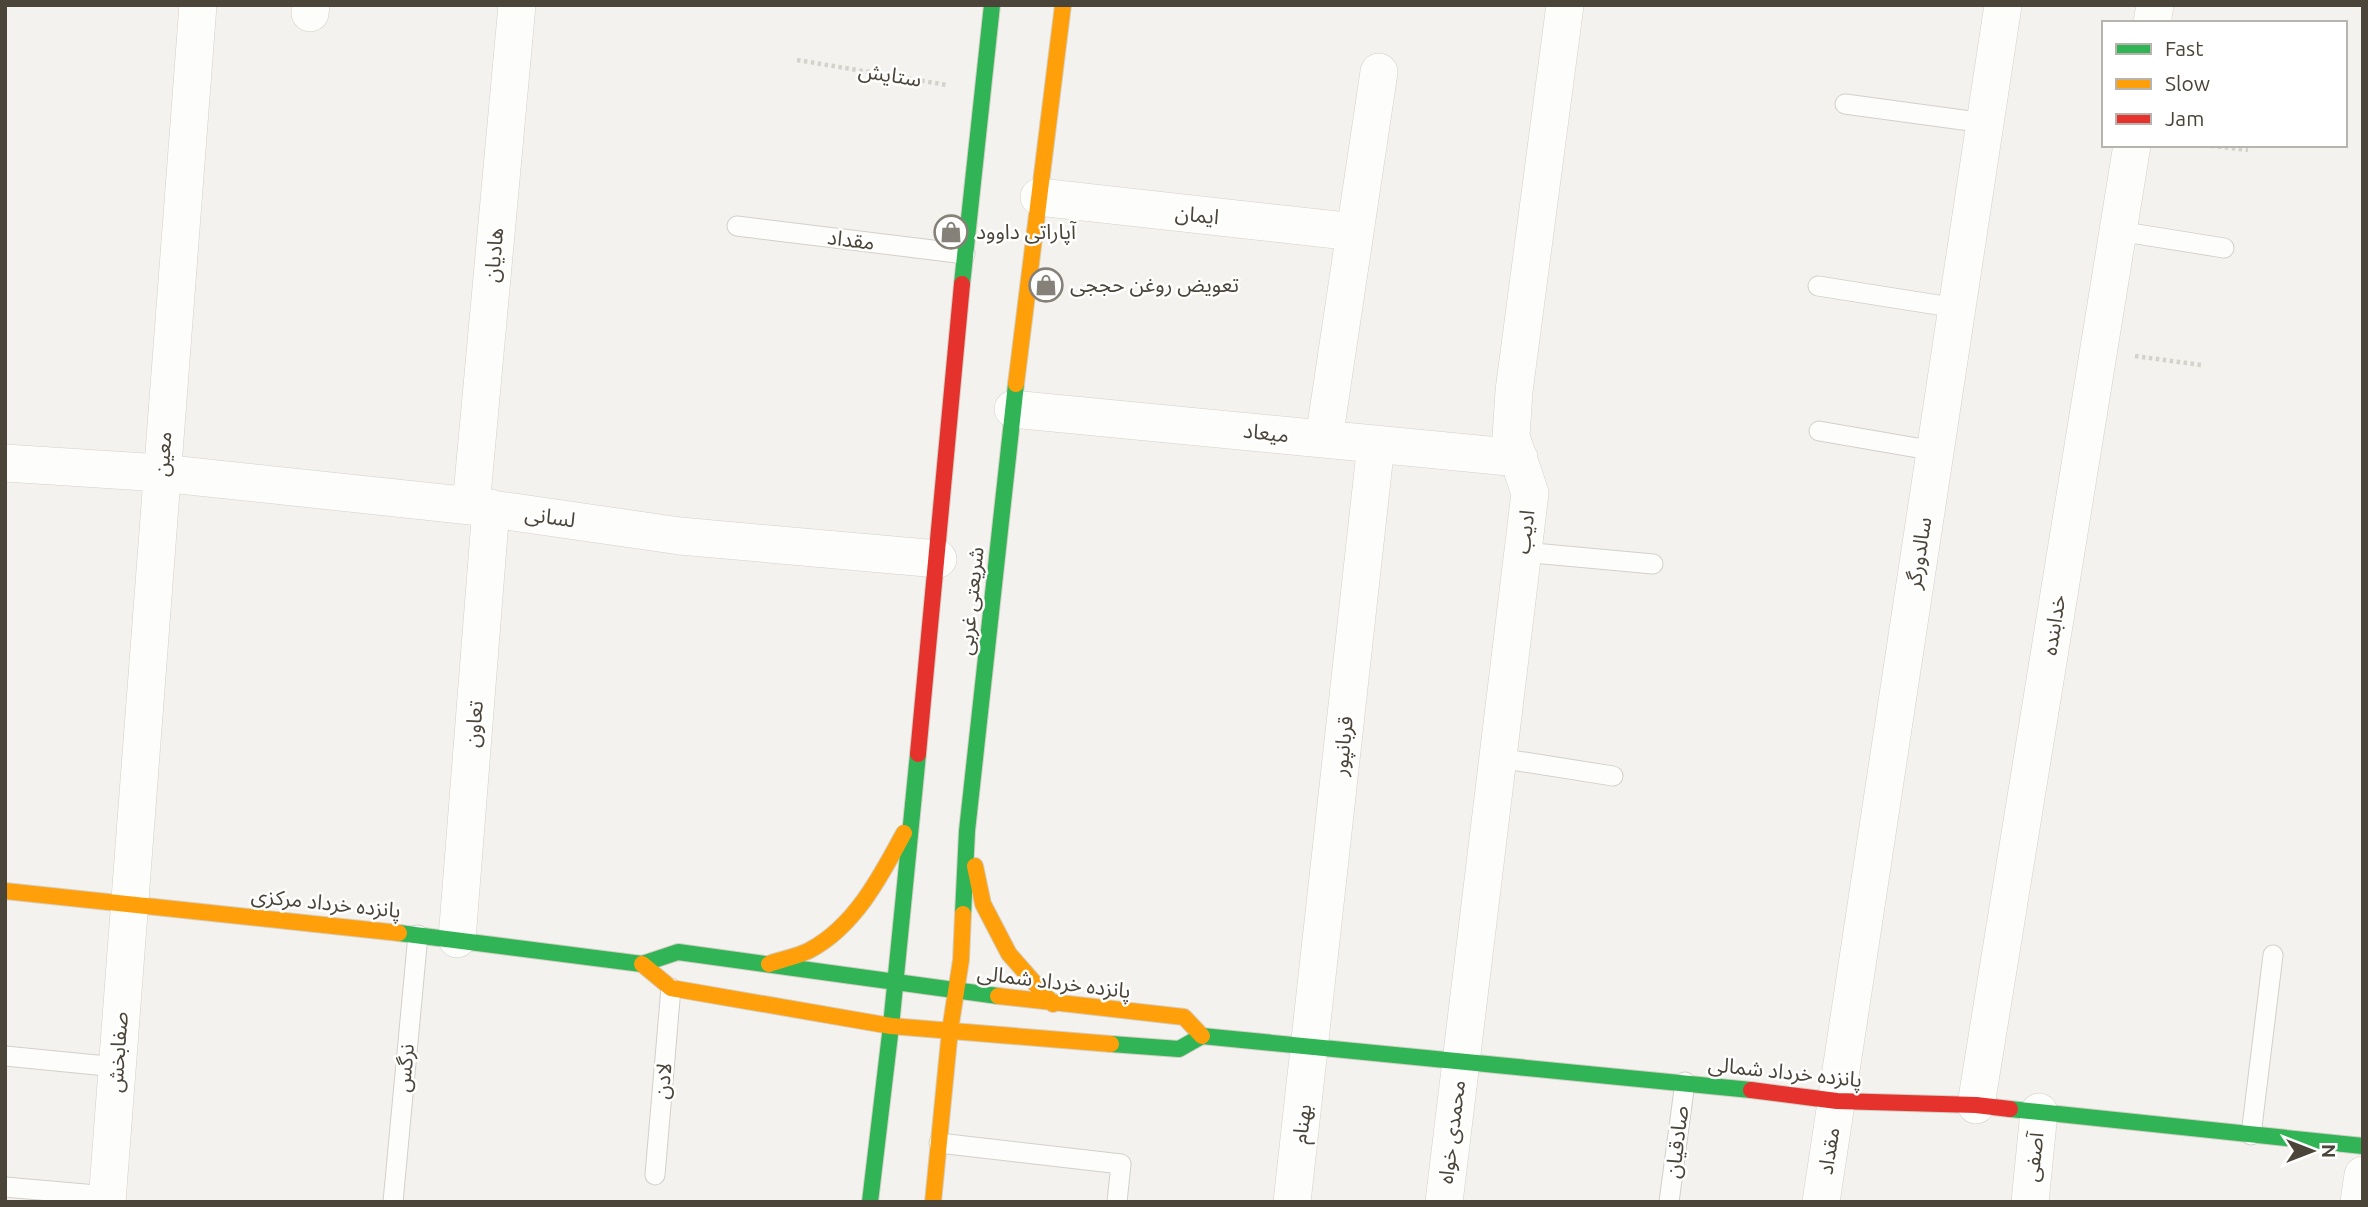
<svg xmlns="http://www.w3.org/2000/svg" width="2368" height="1207" font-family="Ubuntu,'Noto Sans Arabic',sans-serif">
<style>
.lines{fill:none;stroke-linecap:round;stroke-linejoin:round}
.lane-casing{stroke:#d2d0cb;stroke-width:21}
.street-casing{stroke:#d2d0cb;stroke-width:38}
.fast-casing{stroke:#d3cfc5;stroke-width:18}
.slow-casing{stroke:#d3cfc5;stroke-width:18}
.jam-casing{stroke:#d3cfc5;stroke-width:18}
.path{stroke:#d3d2cc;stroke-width:4.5;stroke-dasharray:3.5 3.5;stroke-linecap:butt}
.lane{stroke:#fdfdfc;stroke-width:19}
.street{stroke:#fdfdfc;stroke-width:37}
.fast{stroke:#30b455;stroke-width:16}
.slow{stroke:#ff9f0a;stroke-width:16}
.jam{stroke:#e5322d;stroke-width:16}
.labels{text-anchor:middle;stroke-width:5;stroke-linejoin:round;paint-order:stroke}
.street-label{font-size:21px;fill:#4b4439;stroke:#fff}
.poi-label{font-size:21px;fill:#4b4439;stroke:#fff;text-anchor:start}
</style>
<rect width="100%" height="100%" fill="#f4f2ee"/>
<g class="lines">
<defs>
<path id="lane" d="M1845 104 1985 123
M737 226 965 254
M2118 231 2224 248
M1818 286 1957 308
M1819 431 1935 451
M1523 552 1653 564
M1499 758 1613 776
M5 1056 117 1067
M2251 1135 2273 955
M939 1143 1121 1164 1117 1202
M655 1175 671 988
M5 1187 108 1196
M393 1202 418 935
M1669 1202 1685 1082"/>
<path id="street" d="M310 13 311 5
M2152 23 2155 5
M1039 197 1355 232
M1013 409 1519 458
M1324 439 1379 72
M5 463 161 473 471 506 680 536 938 559
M471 506 517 5
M457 939 491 508
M1976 1105 2132 145
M107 1202 198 5
M1292 1202 1376 444
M1444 1202 1530 493 1511 437 1514 391 1565 5
M1821 1202 2003 5
M2030 1202 2039 1112
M2359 1202 2363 1175"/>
<path id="fast" d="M962 284 992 5
M963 914 967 831 1016 384
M399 933 642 964 678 952 998 996
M1111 1044 1179 1049 1202 1036 1751 1090
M2010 1109 2363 1146
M870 1202 891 1026 918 754"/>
<path id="slow" d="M1016 384 1063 5
M975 866 983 904 1009 954 1053 1004
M5 891 399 933
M642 964 671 988 891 1026 1111 1044
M769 964C782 959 797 957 810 950 855 926 881 876 904 833
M998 996 1184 1017 1202 1036
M933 1202 950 1030 961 960 963 914"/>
<path id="jam" d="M918 754 962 284
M1751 1090 1837 1101 1976 1105 2010 1109"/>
</defs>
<use href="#lane" class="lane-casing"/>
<use href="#street" class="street-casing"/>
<use href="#fast" class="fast-casing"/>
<use href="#slow" class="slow-casing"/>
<use href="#jam" class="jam-casing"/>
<path class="path" d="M797 60 947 85
M2204 145 2248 150
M2135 356 2201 365"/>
<use href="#lane" class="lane"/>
<use href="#street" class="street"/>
<use href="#fast" class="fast"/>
<use href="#slow" class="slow"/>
<use href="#jam" class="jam"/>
</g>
<defs>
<symbol id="shop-ring" viewBox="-11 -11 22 22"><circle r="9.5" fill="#fff" stroke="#868178" stroke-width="1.5"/><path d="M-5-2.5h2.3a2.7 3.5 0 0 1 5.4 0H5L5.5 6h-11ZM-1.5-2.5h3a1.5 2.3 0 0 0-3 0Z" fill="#868178"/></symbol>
</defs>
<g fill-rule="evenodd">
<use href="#shop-ring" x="932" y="213" width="38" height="38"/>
<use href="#shop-ring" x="1027" y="266" width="38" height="38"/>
</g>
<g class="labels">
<g class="street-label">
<text transform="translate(890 75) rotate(9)" y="7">ستایش</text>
<text transform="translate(1197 215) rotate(6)" y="7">ایمان</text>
<text transform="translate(851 240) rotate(7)" y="7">مقداد</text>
<text transform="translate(494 255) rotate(-85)" y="7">هادیان</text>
<text transform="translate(1266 433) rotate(6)" y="7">میعاد</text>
<text transform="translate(163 454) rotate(-86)" y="7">معین</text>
<text transform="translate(550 517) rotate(8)" y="7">لسانی</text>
<text transform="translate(1525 532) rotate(-83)" y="7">ادیب</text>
<text transform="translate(1919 553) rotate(-81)" y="7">سالدورگر</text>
<text transform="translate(971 601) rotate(-84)" y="7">شریعتی غربی</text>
<text transform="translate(2054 625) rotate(-81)" y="7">خدابنده</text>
<text transform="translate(474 724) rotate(-85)" y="7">تعاون</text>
<text transform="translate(1343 746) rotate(-84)" y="7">قربانپور</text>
<text transform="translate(326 903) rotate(6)" y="7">پانزده خرداد مرکزی</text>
<text transform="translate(1054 982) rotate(7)" y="7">پانزده خرداد شمالی</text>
<text transform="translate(118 1052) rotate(-86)" y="7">صفابخش</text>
<text transform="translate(405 1068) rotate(-85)" y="7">نرگس</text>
<text transform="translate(1785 1072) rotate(6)" y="7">پانزده خرداد شمالی</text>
<text transform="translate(663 1081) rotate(-85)" y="7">لادن</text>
<text transform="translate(1302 1124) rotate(-83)" y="7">بهنام</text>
<text transform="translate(1452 1132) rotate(-83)" y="7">محمدی خواه</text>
<text transform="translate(1677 1142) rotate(-83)" y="7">صادقیان</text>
<text transform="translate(1829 1151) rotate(-81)" y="7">مقداد</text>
<text transform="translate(2034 1157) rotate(-84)" y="7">آصفی</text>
</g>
<g class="poi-label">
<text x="976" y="239">آپاراتی داوود</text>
<text x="1070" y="292">تعویض روغن حججی</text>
</g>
</g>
<rect width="2368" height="1207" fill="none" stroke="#4b4439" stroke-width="14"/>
<rect x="2102" y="21" width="245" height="126" fill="#ffffff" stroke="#b7b4b0" stroke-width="2"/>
<rect x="2116" y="44" width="35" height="10" fill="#30b455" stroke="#b7b4b0" stroke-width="2"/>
<text x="2165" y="56" font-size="21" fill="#4b4439">Fast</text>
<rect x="2116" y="79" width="35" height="10" fill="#ff9f0a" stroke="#b7b4b0" stroke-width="2"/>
<text x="2165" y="91" font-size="21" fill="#4b4439">Slow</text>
<rect x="2116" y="114" width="35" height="10" fill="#e5322d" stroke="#b7b4b0" stroke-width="2"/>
<text x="2165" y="126" font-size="21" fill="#4b4439">Jam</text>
<g transform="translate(2312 1151) rotate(90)" stroke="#ffffff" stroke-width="5" paint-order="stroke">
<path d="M0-5L12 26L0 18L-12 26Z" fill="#4b4439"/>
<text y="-10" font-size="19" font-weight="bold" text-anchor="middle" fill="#4b4439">N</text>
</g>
</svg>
